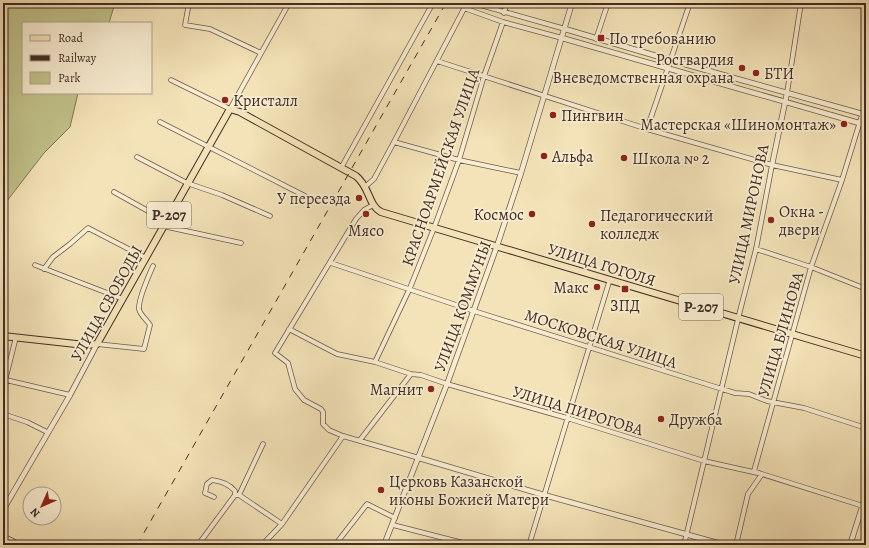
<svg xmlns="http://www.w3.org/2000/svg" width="869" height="548" font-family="Alegreya,serif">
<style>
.green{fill:#c1c28a;stroke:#817858}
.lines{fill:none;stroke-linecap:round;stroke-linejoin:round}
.minor-casing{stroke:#6e5a4a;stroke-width:5.5}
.tertiary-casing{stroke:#6e5a4a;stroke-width:6}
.primary-casing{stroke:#412d25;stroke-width:8}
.minor{stroke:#f8edd1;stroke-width:4}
.tertiary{stroke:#f8edd1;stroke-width:4.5}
.primary{stroke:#f4e3b8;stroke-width:6}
.rail{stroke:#412d25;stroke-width:1;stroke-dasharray:7 7;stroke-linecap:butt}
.poi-dot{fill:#8f2418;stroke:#f8edd1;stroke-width:1.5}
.labels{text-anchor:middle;stroke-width:3.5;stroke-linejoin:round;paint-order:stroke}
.shield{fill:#f8edd1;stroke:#786759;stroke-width:1}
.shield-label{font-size:15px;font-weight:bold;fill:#412d25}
.poi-label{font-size:16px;fill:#412d25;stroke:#f8edd1;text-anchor:start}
.street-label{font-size:16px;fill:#412d25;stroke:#f8edd1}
</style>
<rect width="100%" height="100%" fill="#f4e3b8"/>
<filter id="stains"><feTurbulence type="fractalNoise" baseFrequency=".005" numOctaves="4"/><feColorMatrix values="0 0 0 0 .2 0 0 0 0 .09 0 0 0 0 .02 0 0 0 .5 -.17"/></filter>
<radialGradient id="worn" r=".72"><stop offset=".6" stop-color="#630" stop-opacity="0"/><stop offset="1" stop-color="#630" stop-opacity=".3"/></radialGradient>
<path class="green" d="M3 3H115L109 23H23V93H78L70 127 44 153 3 206Z"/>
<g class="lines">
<defs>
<path id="minor" d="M189 3 185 25 210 29 261 53
M473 3 565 29
M464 8 503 22 562 38
M504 13 507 3
M596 39 608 3
M437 61 647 129 772 165 842 180
M171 80 230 109 289 3
M787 93 801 3
M160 122 305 196
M647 129 690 3
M394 142 459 160 521 173
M137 157 187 183 222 195 270 216
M341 168 433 3
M366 186 374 179 394 142 467 3
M114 192 166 221
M373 205 364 210 356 219 275 353 288 363 295 389 304 400 321 409 323 412V424L329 430 343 436 419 458
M163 226 241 243
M756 249 811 267 866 289
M331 263 474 311 722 389 735 393 749 394 767 401 804 408 866 428
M35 265 123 299
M44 269 53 257 70 244 88 228 146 258
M289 329 337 354 375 362 411 374 421 375 447 384 567 418 704 461 762 474 863 506
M97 344 144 349 150 325C147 320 140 315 139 309 138 300 149 275 153 266
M375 362 410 288 434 228 459 160 484 76 503 22
M6 380 70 395
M3 389 16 337
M3 414 27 422 47 432
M360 440 411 374
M235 495H239L263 444
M239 495 282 524
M393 525 471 545
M3 536 21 545
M198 545 235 495V491C229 484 221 481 212 480L207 484 205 493 214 497
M262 545 282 524 343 436
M335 545 367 504 395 518
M529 545 610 279
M684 545 740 311 756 249 772 165
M736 545 748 494 762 474 754 471 811 267 842 180 866 102"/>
<path id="tertiary" d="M565 29 670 60 866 115
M562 38 866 125
M772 165 787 93
M419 458 544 495 725 545
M3 510 70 395 97 344
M384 545 447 384 497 246 521 173 572 3
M850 545 866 495"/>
<path id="primary" d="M3 336 85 345 97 344 230 109 240 112 356 176C370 187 368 205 381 212L866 356"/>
</defs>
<use href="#minor" class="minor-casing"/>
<use href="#tertiary" class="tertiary-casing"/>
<use href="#primary" class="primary-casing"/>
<use href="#minor" class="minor"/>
<use href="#tertiary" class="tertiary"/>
<use href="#primary" class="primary"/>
<path class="rail" d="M137 545 446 3"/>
</g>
<g class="poi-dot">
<rect x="597" y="34" width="8" height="8" rx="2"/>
<circle cx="742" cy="68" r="4"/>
<circle cx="756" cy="73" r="4"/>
<circle cx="225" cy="100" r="4"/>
<circle cx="553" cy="115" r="4"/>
<circle cx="844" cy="124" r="4"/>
<circle cx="544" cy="156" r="4"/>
<circle cx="624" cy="158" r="4"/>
<circle cx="359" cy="198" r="4"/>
<circle cx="366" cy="214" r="4"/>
<circle cx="532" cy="214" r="4"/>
<circle cx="771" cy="220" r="4"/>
<circle cx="592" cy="224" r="4"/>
<circle cx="597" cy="287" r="4"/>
<rect x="621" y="285" width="8" height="8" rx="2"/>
<circle cx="431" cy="389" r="4"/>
<circle cx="661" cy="419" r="4"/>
<circle cx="381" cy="490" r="4"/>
</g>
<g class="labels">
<g class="shield">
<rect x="147" y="202" width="44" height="26" rx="3"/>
<rect x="679" y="294" width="44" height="26" rx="3"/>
</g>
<g class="shield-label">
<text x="169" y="220">Р-207</text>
<text x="701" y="312">Р-207</text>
</g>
<g class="poi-label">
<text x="609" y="44">По требованию</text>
<text x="734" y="65" text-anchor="end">Росгвардия<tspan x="734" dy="18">Вневедомственная охрана</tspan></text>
<text x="764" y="79">БТИ</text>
<text x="233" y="106">Кристалл</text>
<text x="561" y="121">Пингвин</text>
<text x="836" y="130" text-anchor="end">Мастерская «Шиномонтаж»</text>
<text x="552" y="162">Альфа</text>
<text x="632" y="164">Школа № 2</text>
<text x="351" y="204" text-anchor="end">У переезда</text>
<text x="779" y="217">Окна -<tspan x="779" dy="18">двери</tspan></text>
<text x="524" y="220" text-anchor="end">Космос</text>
<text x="600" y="221">Педагогический<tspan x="600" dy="18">колледж</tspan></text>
<text x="366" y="236" text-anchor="middle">Мясо</text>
<text x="589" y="293" text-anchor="end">Макс</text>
<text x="625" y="311" text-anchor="middle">ЗПД</text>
<text x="423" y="395" text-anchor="end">Магнит</text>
<text x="669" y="425">Дружба</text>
<text x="389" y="487">Церковь Казанской<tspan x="389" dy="18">иконы Божией Матери</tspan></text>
</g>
<g class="street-label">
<text transform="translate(440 167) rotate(-71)" y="6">КРАСНОАРМЕЙСКАЯ УЛИЦА</text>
<text transform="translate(748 214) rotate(-78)" y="6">УЛИЦА МИРОНОВА</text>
<text transform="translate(602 264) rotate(17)" y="6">УЛИЦА ГОГОЛЯ</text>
<text transform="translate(106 303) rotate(-61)" y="6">УЛИЦА СВОБОДЫ</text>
<text transform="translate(462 306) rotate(-70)" y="6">УЛИЦА КОММУНЫ</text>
<text transform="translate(780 334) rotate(-74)" y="6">УЛИЦА БЛИНОВА</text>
<text transform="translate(601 338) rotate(18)" y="6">МОСКОВСКАЯ УЛИЦА</text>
<text transform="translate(578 410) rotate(17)" y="6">УЛИЦА ПИРОГОВА</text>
</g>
</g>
<rect width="869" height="548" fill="none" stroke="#f4e3b8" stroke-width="16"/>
<rect x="4" y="4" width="861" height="540" fill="none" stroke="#412d25" stroke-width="2"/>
<rect x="8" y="8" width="853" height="532" fill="none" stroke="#412d25"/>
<rect x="22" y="22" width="130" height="72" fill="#f8edd1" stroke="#afa08c"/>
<rect x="30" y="35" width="20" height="6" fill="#f4e3b8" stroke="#afa08c"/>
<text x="58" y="42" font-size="12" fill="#412d25">Road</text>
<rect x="30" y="55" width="20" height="6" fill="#412d25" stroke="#afa08c"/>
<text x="58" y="62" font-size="12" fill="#412d25">Railway</text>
<rect x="30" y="72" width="20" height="12" fill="#c1c28a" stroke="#afa08c"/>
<text x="58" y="82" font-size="12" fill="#412d25">Park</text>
<g transform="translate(42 506) rotate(225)"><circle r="19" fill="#f8edd1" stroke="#afa08c"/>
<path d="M0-3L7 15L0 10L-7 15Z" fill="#8f2418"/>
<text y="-6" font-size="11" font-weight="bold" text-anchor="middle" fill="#412d25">N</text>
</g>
<rect width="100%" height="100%" filter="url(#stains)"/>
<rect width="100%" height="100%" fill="url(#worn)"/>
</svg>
